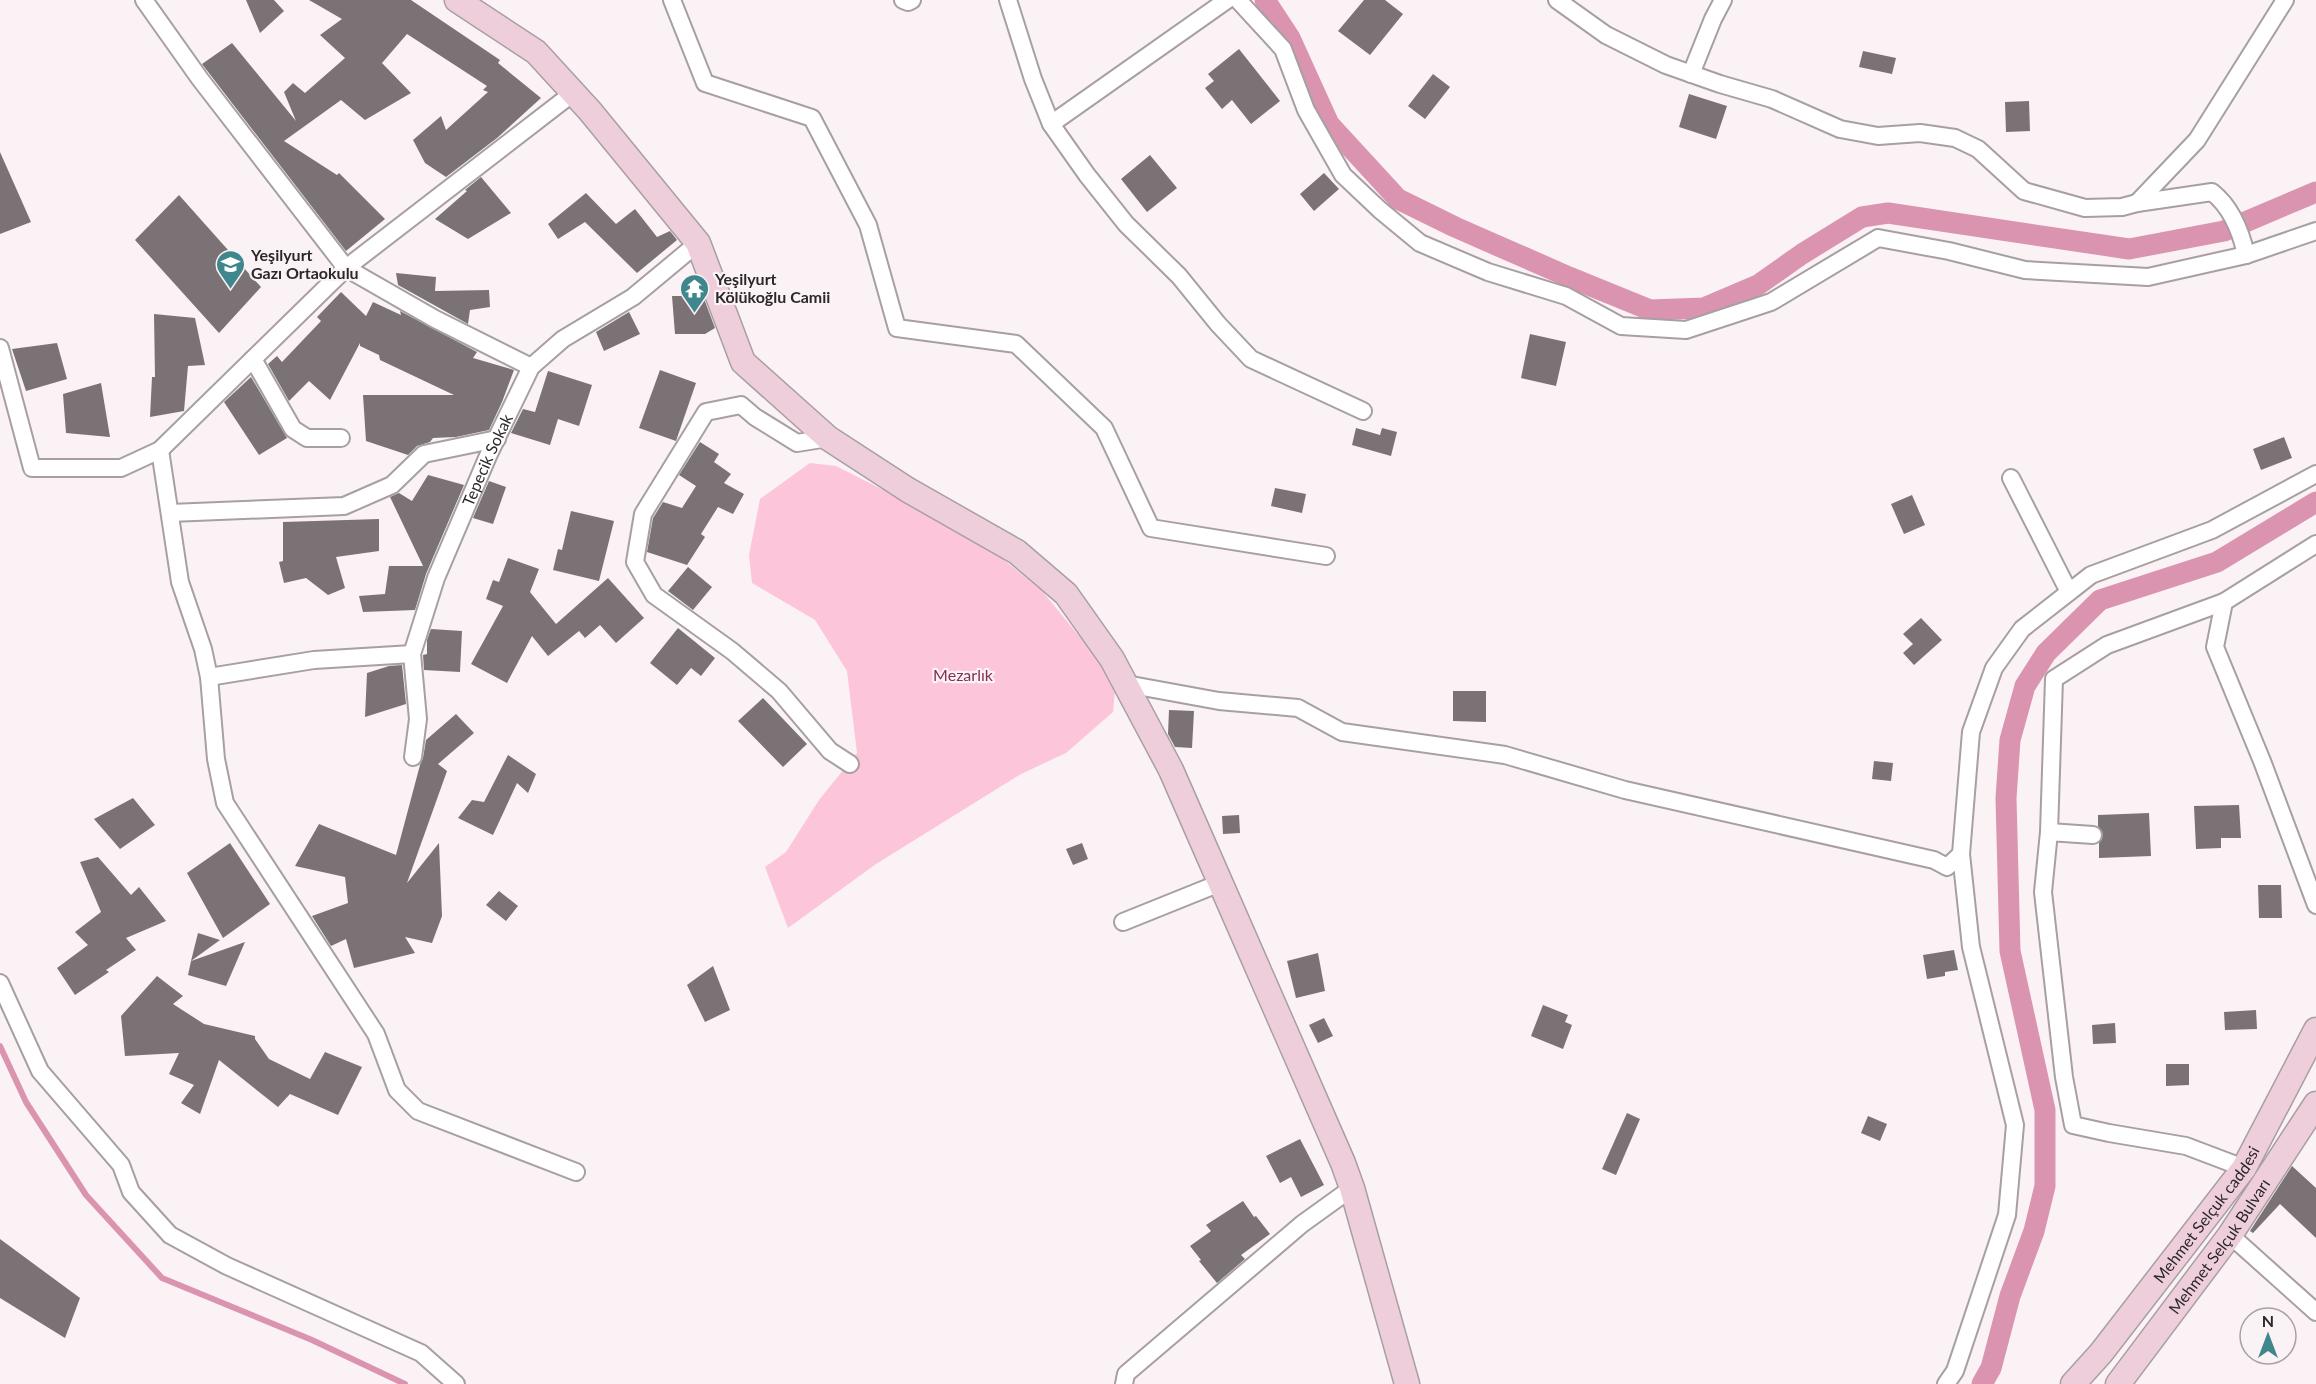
<svg xmlns="http://www.w3.org/2000/svg" width="2316" height="1384" font-family="Lato,sans-serif">
<style>
.green{fill:#fdc5da}
.lines{fill:none;stroke-linecap:round;stroke-linejoin:round}
.stream{stroke:#db94b0;stroke-width:6}
.canal{stroke:#db94b0;stroke-width:21}
.building{fill:#7a7275}
.street-casing{stroke:#a79fa2;stroke-width:20}
.secondary-casing{stroke:#a79fa2;stroke-width:27}
.street{stroke:#fff;stroke-width:16}
.secondary{stroke:#efcedc;stroke-width:24}
.labels{text-anchor:middle;stroke-width:4.5;stroke-linejoin:round;paint-order:stroke}
.poi-label{font-size:16px;font-weight:bold;fill:#2b2829;stroke:#fbf2f5;text-anchor:start}
.street-label{font-size:16px;fill:#2b2829;stroke:#fbf2f5}
.park-label{font-size:16px;fill:#832f57;stroke:#fbf2f5}
</style>
<rect width="100%" height="100%" fill="#fbf2f5"/>
<path class="green" d="M810 463 836 466 975 536 1043 592 1102 664 1115 691 1113 712 1066 753 1021 774 876 864 788 928 765 867 786 852 819 800 857 753 847 671 815 620 752 583 749 555 760 499Z"/>
<g class="lines">
<path class="stream" d="M0 1046 26 1102 86 1195 162 1278 312 1340 405 1384"/>
<path class="canal" d="M1265 0 1290 38 1329 124 1398 199 1455 227 1569 277 1650 310 1704 308 1758 285 1802 254 1862 217 1888 213 2129 249 2224 231 2316 192
M1982 1384 1991 1368 2010 1296 2034 1231 2045 1186V1110L2010 951 2006 798 2010 740 2025 686 2046 653 2100 600 2217 562 2316 502"/>
</g>
<path class="building" d="M246 0H274L284 11 260 33Z
M309 0H411L500 60 498 63 541 98 497 138 446 177 425 163 413 140 441 116 446 130 488 92 483 90 487 86 407 34 382 63 411 93 365 120 341 100 284 141 337 175 339 173 385 219 346 251 202 64 232 43 296 121 284 92 293 83 305 93 345 58 320 35 342 19Z
M1364 0H1385L1403 14 1370 55 1338 31Z
M1239 49 1280 101 1251 124 1232 100 1222 109 1205 88 1214 81 1208 74Z
M1863 51 1896 58 1892 74 1859 67Z
M1433 74 1450 87 1425 119 1408 106Z
M1689 94 1727 106 1716 139 1679 127Z
M2029 101 2030 131 2006 132 2005 102Z
M0 152 31 222 0 234Z
M1150 155 1177 188 1147 212 1121 179Z
M1324 173 1339 189 1314 211 1300 194Z
M481 177 511 213 468 239 435 219 467 191 465 190Z
M586 193 616 224 635 209 657 237 670 231 677 240 637 273 585 222 558 239 548 224Z
M179 195 261 287 219 333 135 240Z
M396 273 436 277 435 291 489 290 490 307 470 310 468 324 398 285Z
M341 292 366 316 373 302 401 315 400 311 477 352 473 358 514 370 502 402 489 430 456 437 433 438 430 442 417 446 408 455 366 441 363 395H454L380 360 379 355 360 346V343L330 400 309 381 289 401 268 364 277 356 282 362 321 321 317 317Z
M672 296H703L715 328 705 334H675Z
M629 312 640 334 604 351 596 332Z
M154 314 195 318 205 365 188 366 184 411 150 417 152 377H155Z
M1530 334 1566 342 1556 386 1521 378Z
M57 343 67 379 26 391 12 349Z
M660 370 696 383 676 441 639 428Z
M548 371 592 385 579 426 558 419 550 445 511 433 523 409 535 412Z
M251 377 287 438 259 455 224 402Z
M101 383 110 437 66 433 63 394Z
M1356 428 1380 435 1382 428 1397 432 1391 456 1352 445Z
M2284 437 2292 458 2261 470 2253 449Z
M700 442 719 454 714 462 731 474 724 483 744 494 733 514 718 507 701 534 705 537 687 565 647 552 653 518 663 502 682 508 696 486 679 475Z
M428 475 464 485 426 574 415 610 363 612 359 596 385 594 389 566H423L390 497 399 493 412 501Z
M489 481 506 487 493 524 473 518Z
M1275 488 1306 494 1302 513 1271 506Z
M1912 495 1925 525 1904 534 1891 504Z
M571 511 614 521 599 581 553 570 558 549 562 550Z
M379 519V551L336 557 345 588 328 595 306 578 284 583 279 562 283 561V522Z
M508 558 539 569 530 592 556 624 608 578 644 618 616 643 600 625 585 638 579 631 548 656 532 636 507 683 471 664 503 606 486 599 493 580 499 582Z
M688 567 712 587 693 610 668 591Z
M1921 618 1942 640 1914 665 1903 653 1913 644 1903 634Z
M678 628 715 658 701 676 691 668 677 685 650 663Z
M431 629 462 631 460 672 424 670 423 655 427 654V640Z
M402 665 406 704 365 717 367 673 389 666Z
M1453 691H1486V722L1453 721Z
M763 698 807 744 783 767 738 721Z
M1169 710 1194 711 1192 748 1175 747 1168 734Z
M456 714 474 733 438 764 447 771 407 883 439 843 442 916 432 943 405 937 415 953 354 968 346 939 331 946 312 916 348 903 345 877 295 866 319 824 396 855 420 765 423 758 426 740Z
M508 755 536 774 528 793 517 783 493 835 458 818 472 800 484 802Z
M1874 761 1893 763 1891 781 1872 779Z
M133 798 155 825 120 849 94 819Z
M2239 805 2241 838H2221V848L2196 849 2194 806Z
M2149 813 2151 856 2099 858V843L2103 835 2098 826V815Z
M1239 815 1240 833 1223 834 1222 816Z
M230 843 270 904 223 938 187 873Z
M1082 843 1088 859 1073 865 1066 849Z
M98 857 131 895 139 887 166 921 126 938 136 950 106 970 109 972 75 995 57 968 88 945 75 932 101 912 80 862Z
M2258 885H2281L2282 918H2259Z
M499 891 518 906 506 921 486 905Z
M198 933 220 940 191 961Z
M245 942 226 986 188 975 191 961Z
M1954 950 1958 970 1945 972V976L1927 979 1923 955Z
M1318 953 1325 991 1296 998 1287 961Z
M713 966 730 1010 705 1022 687 985Z
M157 976 183 996 173 1004 204 1024 255 1036V1039L269 1059 310 1079 325 1052 362 1067 338 1115 290 1094 278 1107 219 1060 200 1114 181 1103 194 1085 169 1074 179 1053 125 1056 121 1016Z
M1543 1005 1568 1015 1565 1022 1572 1025 1563 1049 1531 1036Z
M2256 1010 2257 1029 2225 1030 2224 1012Z
M1324 1018 1333 1036 1318 1043 1309 1025Z
M2115 1023 2116 1043 2093 1044 2092 1025Z
M2166 1064H2189V1085L2166 1086Z
M1627 1113 1640 1119 1616 1175 1602 1169Z
M1868 1116 1887 1124 1880 1141 1861 1133Z
M1300 1139 1324 1185 1301 1197 1291 1177 1280 1183 1266 1156Z
M2292 1166 2316 1188V1238L2280 1204 2253 1233 2250 1231Z
M1243 1201 1254 1217 1256 1216 1270 1234 1241 1255 1245 1259 1217 1283 1199 1261 1201 1260 1190 1246 1211 1231 1206 1225Z
M0 1239 80 1298 65 1338 0 1298Z"/>
<g class="lines">
<defs>
<g id="street">
<path d="M144 0 200 79 346 268 435 319 531 367"/>
<path d="M672 0 705 83 812 118 868 225 897 328 1016 344 1104 428 1151 528 1326 556"/>
<path d="M903 0 908 2 912 0"/>
<path d="M1008 0 1033 79 1051 124 1087 175 1126 224 1179 276 1218 324 1251 359 1363 411"/>
<path d="M1238 0 1283 49 1306 110 1343 175 1380 210 1420 243 1488 272 1566 296 1621 326 1686 330 1771 302 1878 238 1949 251 2025 270 2148 277 2246 255 2316 231"/>
<path d="M1557 0 1606 35 1666 65 1720 84 1772 99 1840 129 1878 136 1920 133 1955 138 1978 149 2024 191 2085 208 2122 207 2137 203 2212 192C2231 207 2241 232 2246 255"/>
<path d="M1691 74 1713 19 1723 0"/>
<path d="M1051 124 1227 0"/>
<path d="M2137 203 2197 140 2285 0"/>
<path d="M0 348 32 468H121L160 450 346 268 573 93"/>
<path d="M253 359 293 429 307 438H341"/>
<path d="M828 438 797 443 755 417 741 405 706 412 643 514 635 562 654 595 732 651 779 691 830 751 850 764"/>
<path d="M160 450 180 582 203 649 209 677 216 759 225 803 376 1034 397 1090 418 1111 576 1172"/>
<path d="M2011 478 2069 592"/>
<path d="M170 513 344 506 392 485 424 454 497 439"/>
<path d="M2316 544 2224 602 2215 647 2262 761 2316 905"/>
<path d="M209 677 314 660 412 654"/>
<path d="M1126 684 1219 701 1298 708 1342 732 1505 755 1625 790 1934 860 1947 867 1961 854"/>
<path id="s1" d="M413 757 418 719 412 654 436 578 488 456 531 367 563 339 633 297 698 243"/>
<path d="M2049 832 2054 679 2107 645 2224 602"/>
<path d="M2093 835 2049 832 2043 892 2064 1077 2073 1125 2109 1133 2186 1146 2244 1168"/>
<path d="M1123 922 1220 883"/>
<path d="M0 983 40 1071 121 1165 131 1192 170 1235 227 1266 421 1353 456 1384"/>
<path d="M2230 1235 2316 1312"/>
<path d="M1124 1384 1126 1374 1302 1224 1352 1188"/>
<path d="M1946 1384 1955 1371 2007 1215 2015 1125 1971 947 1961 854 1971 732 1994 668 2022 629 2091 575 2212 530 2316 474"/>
</g>
<g id="secondary">
<path d="M457 0 536 52 590 111 698 243 743 362 828 438 908 490 1017 552 1066 594 1112 659 1171 770 1343 1163 1352 1188 1407 1384"/>
<path id="s2" d="M2073 1384 2101 1353 2244 1168 2316 1030"/>
<path id="s3" d="M2118 1384 2230 1235 2316 1104"/>
</g>
</defs>
<use href="#street" class="street-casing"/>
<use href="#secondary" class="secondary-casing"/>
<use href="#street" class="street"/>
<use href="#secondary" class="secondary"/>
</g>
<defs>
<symbol id="school-pin" viewBox="-11 -11 22 30"><path d="M0 17L-7.5 6A9.5 9.5 0 1 1 7.5 6Z" fill="#3f868d" stroke="#fbf2f5"/><path d="M0-5L7-2L0 1L-7-2ZM-4 1L0 2.5L4 1V4Q0 6-4 4Z" fill="#fff"/></symbol>
<symbol id="temple-pin" viewBox="-11 -11 22 30"><path d="M0 17L-7.5 6A9.5 9.5 0 1 1 7.5 6Z" fill="#3f868d" stroke="#fbf2f5"/><path d="M0-6L5-2H3V0L6.5 2.5H4V6H1.5V3h-3V6H-4V2.5H-6.5L-3 0V-2H-5Z" fill="#fff"/></symbol>
</defs>
<g fill-rule="evenodd">
<use href="#school-pin" x="214" y="248" width="33" height="45"/>
<use href="#temple-pin" x="678" y="272" width="33" height="45"/>
</g>
<g class="labels">
<g class="poi-label">
<text x="251" y="261">Yeşilyurt<tspan x="251" dy="18">Gazı Ortaokulu</tspan></text>
<text x="715" y="285">Yeşilyurt<tspan x="715" dy="18">Kölükoğlu Camii</tspan></text>
</g>
<g class="street-label">
<text dy="6" stroke="none"><textPath href="#s1" startOffset="312">Tepecik Sokak</textPath></text>
<text dy="6" stroke="none"><textPath href="#s2" startOffset="216">Mehmet Selçuk caddesi</textPath></text>
<text dy="6" stroke="none"><textPath href="#s3" startOffset="171">Mehmet Selçuk Bulvarı</textPath></text>
</g>
<g class="park-label">
<text x="963" y="681">Mezarlık</text>
</g>
</g>
<g transform="translate(2268 1336)"><circle r="28" fill="#fbf2f5" stroke="#a8a1a3" stroke-width="1.5"/>
<path d="M0-4.5L10 22L0 15L-10 22Z" fill="#3f868d"/>
<text y="-9" font-size="16" font-weight="bold" text-anchor="middle" fill="#2b2829">N</text>
</g>
</svg>
